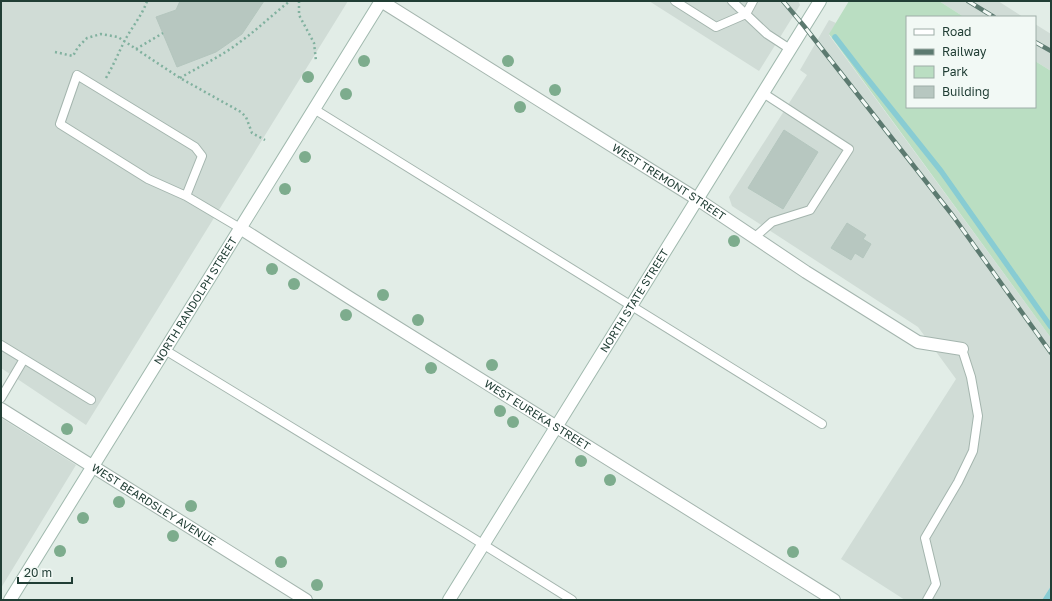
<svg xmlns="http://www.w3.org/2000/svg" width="1052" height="601" font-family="'Golos Text',sans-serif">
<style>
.built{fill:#d0dcd6}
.green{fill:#badec2}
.water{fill:#88ccd3}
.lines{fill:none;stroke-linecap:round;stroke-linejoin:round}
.stream{stroke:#88ccd3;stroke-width:5.5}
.building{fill:#b7c7c0;stroke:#b4c6be}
.service-casing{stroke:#a4b5ae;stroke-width:10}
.minor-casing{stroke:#a4b5ae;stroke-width:14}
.secondary-casing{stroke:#a0b9ae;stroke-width:14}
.path{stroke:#81b19f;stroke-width:2.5;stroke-dasharray:2 3;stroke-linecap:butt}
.service{stroke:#fff;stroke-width:8}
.minor{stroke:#fff;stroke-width:12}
.secondary{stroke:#fff;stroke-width:12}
.rail-casing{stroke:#5c7a70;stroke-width:4.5}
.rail{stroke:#f2f9f5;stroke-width:3;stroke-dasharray:9;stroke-linecap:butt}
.tree{fill:#7dac8d}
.labels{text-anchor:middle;stroke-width:3.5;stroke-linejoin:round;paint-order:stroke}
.street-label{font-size:11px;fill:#213e35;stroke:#f2f9f5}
</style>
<rect width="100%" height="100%" fill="#e2ede7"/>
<path class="built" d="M1 1H348L86 425 1 368Z
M649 1H798L800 5 759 71Z
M939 1H998L1023 17H964Z
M829 20 836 23 829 35 1051 338V586L1042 600H905L841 559 956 379 918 327 732 206 729 197 807 75 800 70Z
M1035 24 1051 34V71L1035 61Z
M1 418 76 465 1 588Z"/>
<path class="green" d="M849 1H939L964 17H907V107H1035V61L1051 71V338L829 34Z"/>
<path class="water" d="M1051 586V600H1042Z"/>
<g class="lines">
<path class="stream" d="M835 37 862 72 941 171 1051 327"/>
</g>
<path class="building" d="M180 1H264L242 34 216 52 177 67 156 17 176 10Z
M784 130 818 152 783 209 748 188Z
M847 223 866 235 863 239 871 244 863 258 855 253 851 260 831 248Z"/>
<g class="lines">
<defs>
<path id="service" d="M675 1 716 27 746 14 753 1
M732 1 767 34 790 49
M314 109 822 424
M186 196 202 156 195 147 77 75 60 124 148 179 186 196 240 228
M755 237 772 222 810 210 849 149 763 93
M1 345 91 400
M165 350 465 533 572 600
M1 398 24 359
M927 600 936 584 925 538 958 482 973 451 978 416 971 377 962 349"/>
<g id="minor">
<path id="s1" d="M381 1 697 199 806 272 918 342 962 349"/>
<path id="s2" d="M240 228 350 298 834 600"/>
<path id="s3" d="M1 409 306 600"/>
</g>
<g id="secondary">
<path id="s4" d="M10 600 381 1"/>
<path id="s5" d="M449 600 820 1"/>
</g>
</defs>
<use href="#service" class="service-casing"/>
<use href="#minor" class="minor-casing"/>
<use href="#secondary" class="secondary-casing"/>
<path class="path" d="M299 1V15L314 43 316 61
M136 49 163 33
M55 52 73 56 78 47 87 38 101 34 118 37 180 78 241 112 246 117 252 133 265 140
M106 78C113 66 118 54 124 42 131 28 142 16 147 1
M180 78C200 66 222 56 240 42 258 29 273 14 290 1"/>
<use href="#service" class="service"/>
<use href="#minor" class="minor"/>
<use href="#secondary" class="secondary"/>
<defs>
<path id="rail" d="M783 1 804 26 953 216 1051 353
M968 1 994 17
M1035 42 1051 51"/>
</defs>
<use href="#rail" class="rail-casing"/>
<use href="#rail" class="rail"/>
</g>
<g class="tree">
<circle cx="364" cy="61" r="6"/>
<circle cx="508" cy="61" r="6"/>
<circle cx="308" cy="77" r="6"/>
<circle cx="555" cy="90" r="6"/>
<circle cx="346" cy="94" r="6"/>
<circle cx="520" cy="107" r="6"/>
<circle cx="305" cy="157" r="6"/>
<circle cx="285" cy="189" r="6"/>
<circle cx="734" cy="241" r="6"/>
<circle cx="272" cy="269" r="6"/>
<circle cx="294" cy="284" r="6"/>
<circle cx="383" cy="295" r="6"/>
<circle cx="346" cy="315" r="6"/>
<circle cx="418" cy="320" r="6"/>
<circle cx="492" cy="365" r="6"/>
<circle cx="431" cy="368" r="6"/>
<circle cx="500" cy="411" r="6"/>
<circle cx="513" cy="422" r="6"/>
<circle cx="67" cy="429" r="6"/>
<circle cx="581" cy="461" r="6"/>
<circle cx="610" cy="480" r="6"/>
<circle cx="119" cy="502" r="6"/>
<circle cx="191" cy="506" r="6"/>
<circle cx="83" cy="518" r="6"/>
<circle cx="173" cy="536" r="6"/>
<circle cx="60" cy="551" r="6"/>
<circle cx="793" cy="552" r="6"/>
<circle cx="281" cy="562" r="6"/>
<circle cx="317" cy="585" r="6"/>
</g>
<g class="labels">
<g class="street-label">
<text dy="4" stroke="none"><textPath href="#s1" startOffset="340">WEST TREMONT STREET</textPath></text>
<text dy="4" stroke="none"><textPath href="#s4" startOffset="352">NORTH RANDOLPH STREET</textPath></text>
<text dy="4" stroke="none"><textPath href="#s5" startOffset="352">NORTH STATE STREET</textPath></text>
<text dy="4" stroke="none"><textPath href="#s2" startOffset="351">WEST EUREKA STREET</textPath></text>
<text dy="4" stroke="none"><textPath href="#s3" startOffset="180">WEST BEARDSLEY AVENUE</textPath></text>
</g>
</g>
<rect width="1052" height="601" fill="none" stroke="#213e35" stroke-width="4"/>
<rect x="906" y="16" width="130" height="92" fill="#f2f9f5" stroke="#9eaea8"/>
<rect x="914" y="29" width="20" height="6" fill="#ffffff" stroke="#9eaea8"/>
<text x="942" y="36" font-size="12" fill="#213e35">Road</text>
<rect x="914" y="49" width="20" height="6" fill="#5c7a70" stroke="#9eaea8"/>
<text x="942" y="56" font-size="12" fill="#213e35">Railway</text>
<rect x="914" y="66" width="20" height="12" fill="#badec2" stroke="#9eaea8"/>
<text x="942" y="76" font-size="12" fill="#213e35">Park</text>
<rect x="914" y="86" width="20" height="12" fill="#b7c7c0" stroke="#9eaea8"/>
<text x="942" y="96" font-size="12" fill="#213e35">Building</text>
<path d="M18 577v6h54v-6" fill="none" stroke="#213e35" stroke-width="2"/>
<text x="24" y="577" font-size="12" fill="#213e35" stroke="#f2f9f5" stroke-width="3" paint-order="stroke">20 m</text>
</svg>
